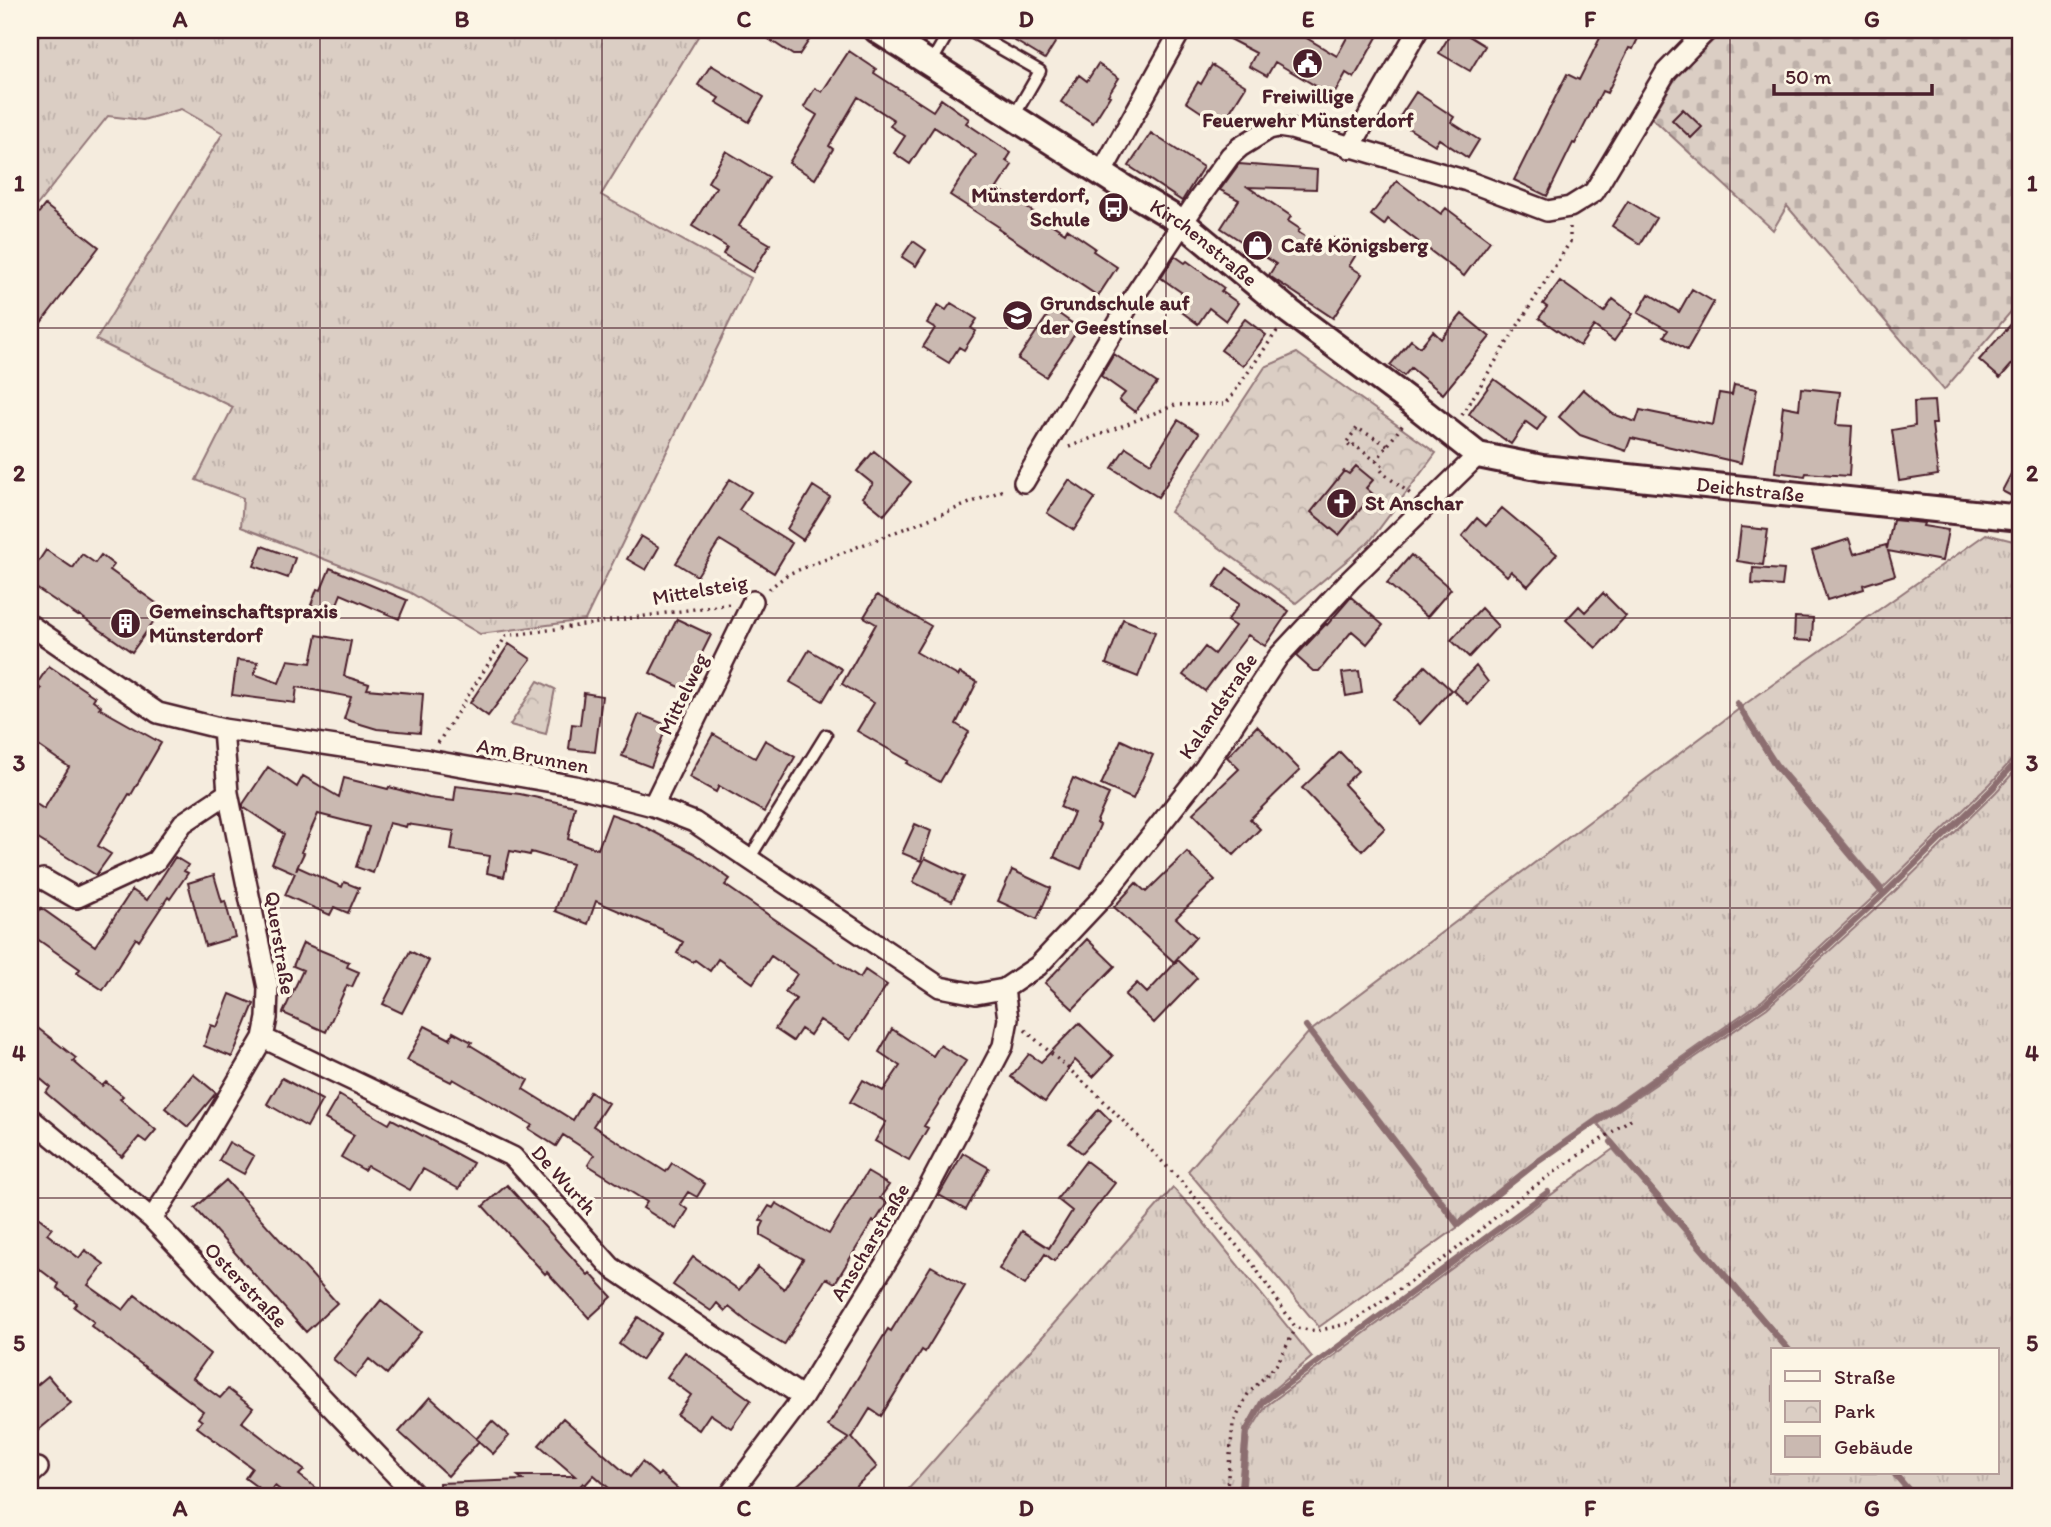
<svg xmlns="http://www.w3.org/2000/svg" width="2051" height="1527" font-family="Itim,sans-serif">
<style>
.grass{fill:url(#grass-tufts);stroke:#927678;stroke-width:2}
.cemetery{fill:url(#cemetery-stones);stroke:#927678;stroke-width:2}
.park{fill:url(#park-crowns);stroke:#927678;stroke-width:2}
.lines{fill:none;stroke-linecap:round;stroke-linejoin:round}
.stream{stroke:#8c6e70;stroke-width:6}
.building{fill:#cab9b1;stroke:#4a1f2b;stroke-width:2}
.service-casing{stroke:#4a1f2b;stroke-width:15}
.minor-casing{stroke:#4a1f2b;stroke-width:24}
.tertiary-casing{stroke:#4a1f2b;stroke-width:30}
.path{stroke:#4a1f2b;stroke-width:3.5;stroke-dasharray:2 5;stroke-linecap:butt}
.service{stroke:#fcf5e5;stroke-width:10}
.minor{stroke:#fcf5e5;stroke-width:19}
.tertiary{stroke:#fcf5e5;stroke-width:24}
.grid{fill:none;stroke:#4a1f2b;stroke-width:2;stroke-opacity:0.55}
.labels{text-anchor:middle;stroke-width:7;stroke-linejoin:round;paint-order:stroke}
.poi-label{font-size:21px;font-weight:bold;fill:#4a1f2b;stroke:#fcf5e5;text-anchor:start}
.street-label{font-size:21px;fill:#4a1f2b;stroke:#fcf5e5}
.neatline{fill:none;stroke:#4a1f2b;stroke-width:2.5}
.grid-label{font-size:23px;text-anchor:middle;font-weight:bold;fill:#4a1f2b}
</style>
<defs>
<pattern id="grass-tufts" width="24" height="20" patternUnits="userSpaceOnUse" patternTransform="scale(1.75)"><rect width="24" height="20" fill="#dbcec4"/><path d="M3 7l-1-3M5 7V3M7 7l1-3M15 17l-1-3M17 17v-4M19 17l1-3" fill="none" stroke="#bdb0a9"/></pattern>
<pattern id="cemetery-stones" width="16" height="16" patternUnits="userSpaceOnUse" patternTransform="scale(1.75)"><rect width="16" height="16" fill="#dbcec4"/><path d="M2 7V4a2 2 0 0 1 4 0v3zM10 15v-3a2 2 0 0 1 4 0v3z" fill="#bdb0a9"/></pattern>
<pattern id="park-crowns" width="20" height="18" patternUnits="userSpaceOnUse" patternTransform="scale(1.75)"><rect width="20" height="18" fill="#dbcec4"/><path d="M2 6a3 3 0 1 1 6 0M12 15a3 3 0 1 1 6 0" fill="none" stroke="#bdb0a9"/></pattern>
</defs>
<rect width="100%" height="100%" fill="#f5ecde"/>
<filter id="ink" filterUnits="userSpaceOnUse"><feTurbulence type="fractalNoise" baseFrequency=".0143" numOctaves="2"/><feDisplacementMap in="SourceGraphic" scale="14" xChannelSelector="R" yChannelSelector="G"/><feConvolveMatrix kernelMatrix="1 2 1 2 8 2 1 2 1" color-interpolation-filters="sRGB"/></filter>
<g filter="url(#ink)">
<path class="grass" d="M44 30H702L601 195 751 278 585 620 480 634 409 592 241 527 243 498 196 480 233 407 96 340 223 133 181 109 143 120 108 116 30 214V46Z
M1986 534 2021 543V750L1990 784 1883 888 1778 764 1741 707Z
M1739 709 1774 767 1879 892 1763 1000 1539 1158 1459 1221 1312 1030Z
M2021 764V1497H1917L1896 1473H1997V1350H1791L1598 1124 1767 1008 1894 892 1996 792Z
M1308 1033 1458 1227 1319 1327 1188 1171Z
M1613 1149 1786 1350H1773V1473H1891L1912 1497H1244L1249 1433 1266 1406Z
M1173 1188 1191 1207 1312 1357 1261 1400 1244 1431 1238 1497H897L906 1492Z"/>
<path class="cemetery" d="M1724 30H2021V300L1944 390 1787 206 1773 230 1652 118 1678 74Z"/>
<path class="park" d="M1297 353 1436 453 1370 541 1296 603 1170 512 1265 367Z
M538 681 555 689 546 734 510 725Z"/>
<g class="lines">
<path class="stream" d="M1737 703 1776 766 1884 894
M1306 1026 1458 1225 1539 1161 1766 1003 1884 894 1993 788 2021 756
M1611 1142 1789 1350
M1894 1473 1915 1497
M1241 1497 1246 1431 1263 1402 1548 1192"/>
</g>
<path class="building" d="M755 30H816L799 55H793Z
M997 30H1063L1045 59Z
M1212 30H1293L1337 56 1351 30H1381L1354 78 1346 73 1333 96 1275 62 1267 76 1249 66 1256 53Z
M1453 30H1459L1485 46 1470 71 1439 53Z
M1592 30H1642L1633 49 1629 48 1607 93 1602 91 1575 144 1573 143 1547 196 1514 180 1567 74 1579 80 1602 34Z
M849 51 876 69 874 73 933 111 941 99 969 119 966 123 1011 153 1006 161 1012 165 997 188 1065 233 1067 229 1095 248 1093 251 1117 267 1098 296 998 229 999 227 950 195 976 155 934 127 910 164 894 153 905 136 890 126 894 120 858 97 829 146 833 149 815 179 789 163 817 115 804 107 815 88 822 92Z
M1098 64 1119 78 1108 95 1110 96 1093 123 1061 102 1079 75 1087 81Z
M711 65 764 97 749 122 716 102 719 98 698 85Z
M1212 65 1246 86 1226 118 1212 109 1207 116 1186 102 1198 82 1201 84Z
M1416 92 1454 117 1451 122 1479 140 1468 158 1439 139 1435 145 1397 121Z
M1683 109 1702 127 1691 138 1672 120Z
M1151 133 1203 167 1182 201 1129 166Z
M726 151 769 177 739 226 770 244 753 272 723 254 727 247 692 226 716 187 708 182Z
M1239 164 1317 170 1316 189 1248 187 1291 216 1288 221 1300 229 1298 232 1326 250 1334 238 1357 253 1349 266 1362 274 1333 318 1271 277 1269 275 1276 264 1221 228 1239 200 1220 190Z
M1397 181 1441 214 1446 208 1490 241 1464 276 1388 219 1384 225 1371 215Z
M1628 201 1656 218 1640 244 1612 226Z
M45 205 99 247 30 337V224Z
M913 241 926 250 916 266 902 257Z
M1175 256 1185 263 1187 261 1224 288 1221 291 1238 303 1226 321 1209 308 1198 324 1179 310 1188 297 1161 278Z
M1560 281 1604 312 1613 299 1633 314 1614 341 1594 326 1580 346 1539 318 1547 307 1543 304Z
M1692 289 1714 302 1687 350 1664 336 1668 330 1638 313 1649 294 1679 312Z
M951 303 977 319 971 328 976 331 964 350 959 347 949 363 923 347 935 328 927 323 938 305 946 310Z
M1052 309 1079 328 1046 377 1018 359Z
M2021 313V354L2000 378 1979 360Z
M1462 314 1490 337 1443 394 1411 368 1404 376 1390 365 1411 340 1420 347 1433 331 1441 339Z
M1245 319 1266 335 1243 366 1221 350Z
M1114 354 1157 383 1135 412 1119 400 1125 393 1101 376Z
M1494 379 1546 417 1537 430 1526 422 1511 444 1469 414Z
M1734 385 1757 389 1741 463 1631 438 1626 451 1580 435 1559 417 1583 389 1613 414 1636 422 1640 410 1713 425 1719 393 1732 395Z
M1801 388 1840 392 1836 425 1852 426 1849 476 1806 473 1805 476 1775 472 1783 406 1799 409Z
M1934 401 1936 424H1932L1938 475 1899 481 1892 430 1915 426 1914 402Z
M1178 420 1199 433 1158 497 1112 468 1126 447 1151 463Z
M874 451 911 482 884 515 862 497 873 484 857 471Z
M2021 455V501L2002 491Z
M1356 466 1373 480 1366 488 1373 494 1339 535 1311 512 1344 471 1349 474Z
M730 479 751 492 739 510 792 543 774 573 720 540 697 576 676 563Z
M1069 480 1095 498 1074 530 1047 513Z
M813 486 830 497 803 540 787 529Z
M1502 508 1557 554 1528 586 1511 571 1507 576 1462 536 1477 518 1486 526Z
M1893 520 1924 523 1923 526 1948 530 1942 561 1888 551 1895 575 1863 585 1864 589 1827 600 1812 551 1849 539 1854 554 1886 545 1887 549Z
M1741 527 1768 530 1763 565 1737 561Z
M641 536 659 547 646 570 627 559Z
M262 546 295 558 288 578 254 566Z
M46 550 73 568 82 554 95 563 101 555 114 565 110 570 163 608 132 652 79 615 78 616 30 584V574Z
M1411 555 1451 589 1427 617 1387 583Z
M330 568 407 600 399 619 341 594 333 614 311 605 317 589 321 590Z
M1227 568 1289 611 1265 646 1248 635 1205 691 1183 675 1205 647 1214 654 1235 626 1227 621 1239 604 1214 587Z
M1753 568 1784 570 1782 586 1752 584Z
M1603 593 1626 616 1596 648 1566 620 1579 606 1585 612Z
M877 595 931 626 916 652 958 676 960 673 977 682 956 724 969 732 940 782 907 763 909 761 857 731 874 703 842 684 876 624 864 617Z
M1351 597 1383 625 1367 644 1352 631 1319 671H1313L1296 656 1326 624 1327 625Z
M1481 608 1498 626 1469 657 1451 640Z
M1795 617 1813 618 1812 641 1794 640Z
M677 619 711 635 684 689 650 673Z
M1123 619 1155 632 1138 677 1106 664Z
M317 635 351 641 344 676 369 684 367 689 423 694 420 733 377 729 344 719 351 697 297 687 295 703 232 695 237 660 258 662 254 674 279 683 288 660 311 663Z
M509 644 531 659 488 716 470 703Z
M809 650 842 669 823 701 790 682Z
M49 666 95 697 93 700 101 706 99 708 161 743 131 795 129 794 98 846 111 854 96 875 30 834V800L44 809 69 767 30 740V705L41 689 36 685Z
M1425 666 1451 690 1420 724 1394 700Z
M1476 666 1488 682 1468 704 1453 690Z
M1359 671 1362 693 1346 696 1342 673Z
M584 693 602 696 595 752 569 749 572 724 580 725Z
M639 714 667 725 651 767 622 756Z
M1257 726 1300 770 1250 819 1260 829 1234 855 1193 813 1239 769 1227 757Z
M713 734 755 758 765 740 795 757 764 812 719 786 716 792 689 777Z
M1121 740 1153 755 1133 799 1101 785Z
M1340 752 1358 771 1344 784 1385 828 1362 851 1302 788Z
M268 767 297 787 303 776 339 797 344 778 388 789 389 787 429 798 454 801 456 786 520 794 575 806 568 839 598 849 611 814 639 824 694 853 730 879 725 885 860 978 865 970 887 985 850 1040 820 1020 810 1035 801 1029 793 1041 775 1029 796 999 785 992 797 974 771 956 753 983 718 959 710 971 695 960 693 962 677 953 683 942 663 932V930L596 901 588 924 555 911 572 864 531 852 530 855 510 851 504 877 487 873 490 856 451 850 454 831 407 824 406 827 389 823 373 873 356 867 369 827 318 814 301 852 304 853 296 870 298 867 342 887 344 882 359 888 348 913 334 907 330 915 285 895 295 873 272 863 284 834 243 807V804Z
M1073 778 1109 794 1096 823 1100 825 1081 869 1054 857 1074 813 1060 807Z
M915 824 931 831 921 861 902 853Z
M1187 852 1215 880 1176 918 1196 937 1174 962 1114 907 1136 883 1146 892Z
M175 857 188 865 184 871 188 873 170 899 168 897 139 941 136 938 103 990 77 973 80 969 30 934V924L41 908 95 946 132 890 147 900Z
M925 858 964 877 952 901 913 882Z
M1012 870 1051 888 1037 919 998 901Z
M214 875 222 902 225 901 235 937 205 946 188 883Z
M1087 939 1115 966 1073 1009 1045 983Z
M303 943 349 962 347 967 359 972 352 987 347 985 326 1032 283 1013 303 970 293 966Z
M410 951 429 961 402 1013 383 1004Z
M1178 960 1197 978 1154 1023 1125 995 1137 983 1147 993Z
M230 994 254 1004 232 1057 204 1046 211 1025 217 1027Z
M30 1022 76 1058 73 1061 102 1086 106 1082 123 1096 120 1099 156 1130 146 1142 139 1137 122 1157 46 1093 50 1087 30 1070Z
M1079 1023 1113 1056 1093 1077 1075 1060 1045 1102 1011 1077 1029 1054 1041 1062Z
M425 1026 450 1039 453 1032 472 1042 470 1045 528 1080 523 1089 573 1120 590 1092 608 1103 593 1126 666 1172 672 1163 705 1184 697 1197 688 1192 680 1204 688 1210 676 1229 643 1208 647 1202 588 1165 594 1155 563 1135 556 1146 529 1129 532 1125 453 1079 451 1082 407 1060Z
M892 1029 933 1056 940 1045 966 1061 924 1126 928 1128 909 1160 875 1141 886 1122 850 1102 863 1080 883 1091 900 1066 879 1052Z
M193 1074 216 1093 188 1127 165 1108Z
M282 1078 322 1100 307 1127 267 1104Z
M339 1095 389 1124 392 1119 473 1163 459 1189 423 1169 410 1190 367 1166 364 1170 341 1157 354 1135 325 1119Z
M1099 1109 1111 1121 1082 1153 1069 1143Z
M229 1142 254 1156 244 1174 219 1160Z
M963 1153 989 1168 966 1210 939 1195Z
M1086 1161 1115 1183 1054 1261 1045 1254 1025 1285 999 1269 1022 1231 1049 1248 1072 1211 1057 1199Z
M867 1172 889 1185 880 1198 887 1203 875 1222 873 1221 835 1283 826 1278 784 1345 750 1324 729 1307 725 1311 717 1303 711 1311 673 1285 693 1257 739 1290 758 1267 784 1289 803 1259 761 1235V1228L764 1222 760 1220 769 1206 773 1208 776 1203 829 1234Z
M226 1180 337 1303 306 1332 195 1208Z
M507 1185 588 1275 590 1273 612 1297 589 1318 547 1272 545 1274 483 1206Z
M30 1211 52 1228 47 1234 79 1258 85 1250 104 1264 88 1285 123 1310 135 1295 210 1354 193 1378 220 1398 228 1389 253 1408 242 1422 304 1470 299 1475 328 1497H289L275 1486 268 1495 245 1478 252 1468 197 1427 202 1421 198 1418 203 1411 91 1326 94 1322 74 1307 77 1303 57 1288 59 1284 30 1262Z
M931 1266 965 1286 925 1352 922 1350 881 1416 870 1409 852 1438 877 1467 844 1497H784L849 1439 828 1426 888 1329 891 1331Z
M381 1300 421 1332 387 1374 369 1359 355 1377 333 1359Z
M638 1317 660 1333 641 1360 619 1344Z
M685 1352 751 1400 731 1428 710 1414 699 1430 677 1415 691 1395 667 1377Z
M48 1376 71 1403 30 1437V1391Z
M430 1397 479 1441 448 1476 399 1432Z
M563 1418 630 1477 642 1462 658 1476 660 1473 687 1497H619L594 1475 585 1485 583 1483 570 1497H439V1483L523 1480 518 1476H575L539 1445Z
M492 1421 509 1436 493 1454 476 1439Z"/>
<g class="lines">
<defs>
<path id="service" d="M968 30 1040 71 1014 116
M931 63 950 30
M749 859 826 735
M396 1497 405 1485"/>
<path id="minor" d="M1350 148 1418 30
M1102 172 1181 30
M1024 482 1136 293 1200 197 1230 156 1240 147 1269 129 1278 127 1291 129 1467 181 1547 211 1570 207 1594 192 1666 72 1707 30
M30 625 158 713 223 729 428 760 575 786 653 806 694 822 940 987 976 994 1004 989 1038 966 1102 898 1204 769 1278 657 1350 580 1478 455
M653 806 753 601
M43 879 76 898 156 861 183 823 228 793
M263 1038 513 1157 611 1267 803 1397
M30 1118 152 1219 417 1497
M152 1219 201 1143 263 1038 267 1018 268 988 228 793 223 729
M30 1475 38 1468
M728 1497 803 1397 908 1227 1003 1046 1008 1019 1004 989"/>
<g id="tertiary">
<path id="s1" d="M877 30 1126 189 1183 223 1290 312 1416 406 1478 455 1542 468 2021 518"/>
</g>
</defs>
<use href="#service" class="service-casing"/>
<use href="#minor" class="minor-casing"/>
<use href="#tertiary" class="tertiary-casing"/>
<path class="path" d="M1462 415 1570 242V226
M1387 445 1357 428 1346 443 1352 448 1354 445 1383 466 1381 470 1384 474 1412 495
M1069 447 1175 405 1226 404 1277 331
M1376 461 1404 423
M769 589 788 574 1006 489
M438 743 506 636 730 604
M1025 1030 1097 1094 1179 1179 1252 1263 1296 1328 1317 1331 1350 1323 1449 1255 1529 1190 1632 1118
M1226 1497 1233 1424 1248 1394 1277 1364 1296 1328"/>
<use href="#service" class="service"/>
<use href="#minor" class="minor"/>
<use href="#tertiary" class="tertiary"/>
</g>
</g>
<path class="grid" d="M320 30V1497M602 30V1497M884 30V1497M1166 30V1497M1448 30V1497M1730 30V1497M30 328H2021M30 618H2021M30 908H2021M30 1198H2021"/>
<defs>
<symbol id="civic-disc" viewBox="-11 -11 22 22"><circle r="9.5" fill="#4a1f2b" stroke="#fcf5e5"/><path d="M-.6-6.5H3V-4.5H.6V-3L4-1V1h2V6H-6V1h2V-1L-.6-3ZM-1.2 2.5V6h2.4V2.5Z" fill="#fff"/></symbol>
<symbol id="bus-disc" viewBox="-11 -11 22 22"><circle r="9.5" fill="#4a1f2b" stroke="#fcf5e5"/><path d="M-5-6H5V4H4V6H2V4H-2V6H-4V4H-5ZM-3.5-4V0h7V-4ZM-3.5 1.2v1.5H-2V1.2ZM2 1.2v1.5H3.5V1.2Z" fill="#fff"/></symbol>
<symbol id="shop-disc" viewBox="-11 -11 22 22"><circle r="9.5" fill="#4a1f2b" stroke="#fcf5e5"/><path d="M-5-2.5h2.3a2.7 3.5 0 0 1 5.4 0H5L5.5 6h-11ZM-1.5-2.5h3a1.5 2.3 0 0 0-3 0Z" fill="#fff"/></symbol>
<symbol id="school-disc" viewBox="-11 -11 22 22"><circle r="9.5" fill="#4a1f2b" stroke="#fcf5e5"/><path d="M0-5L7-2L0 1L-7-2ZM-4 1L0 2.5L4 1V4Q0 6-4 4Z" fill="#fff"/></symbol>
<symbol id="church-disc" viewBox="-11 -11 22 22"><circle r="9.5" fill="#4a1f2b" stroke="#fcf5e5"/><path d="M-1.2-6h2.4v3.5h3.3v2.4h-3.3V6h-2.4V-.1h-3.3v-2.4h3.3Z" fill="#fff"/></symbol>
<symbol id="building-disc" viewBox="-11 -11 22 22"><circle r="9.5" fill="#4a1f2b" stroke="#fcf5e5"/><path d="M-4-6H4V6H1V3H-1V6H-4ZM-2.5-4.3h1.7v1.8h-1.7ZM.8-4.3h1.7v1.8H.8ZM-2.5-1h1.7V.8h-1.7ZM.8-1h1.7V.8H.8Z" fill="#fff"/></symbol>
</defs>
<g fill-rule="evenodd">
<use href="#civic-disc" x="1290" y="46" width="35" height="35"/>
<use href="#bus-disc" x="1096" y="190" width="35" height="35"/>
<use href="#shop-disc" x="1240" y="228" width="35" height="35"/>
<use href="#school-disc" x="1000" y="298" width="35" height="35"/>
<use href="#church-disc" x="1324" y="486" width="35" height="35"/>
<use href="#building-disc" x="108" y="606" width="35" height="35"/>
</g>
<g class="labels">
<g class="poi-label">
<text x="1308" y="103" text-anchor="middle">Freiwillige<tspan x="1308" dy="24">Feuerwehr Münsterdorf</tspan></text>
<text x="1090" y="202" text-anchor="end">Münsterdorf,<tspan x="1090" dy="24">Schule</tspan></text>
<text x="1281" y="252">Café Königsberg</text>
<text x="1040" y="310">Grundschule auf<tspan x="1040" dy="24">der Geestinsel</tspan></text>
<text x="1365" y="510">St Anschar</text>
<text x="149" y="618">Gemeinschaftspraxis<tspan x="149" dy="24">Münsterdorf</tspan></text>
</g>
<g class="street-label">
<text dy="7" stroke="none"><textPath href="#s1" startOffset="390">Kirchenstraße</textPath></text>
<text dy="7" stroke="none"><textPath href="#s1" startOffset="1012">Deichstraße</textPath></text>
<text transform="translate(700 590) rotate(-10)" y="7">Mittelsteig</text>
<text transform="translate(683 694) rotate(-64)" y="7">Mittelweg</text>
<text transform="translate(1218 706) rotate(-56)" y="7">Kalandstraße</text>
<text transform="translate(533 756) rotate(11)" y="7">Am Brunnen</text>
<text transform="translate(280 943) rotate(81)" y="7">Querstraße</text>
<text transform="translate(564 1180) rotate(48)" y="7">De Wurth</text>
<text transform="translate(870 1242) rotate(-59)" y="7">Anscharstraße</text>
<text transform="translate(246 1285) rotate(46)" y="7">Osterstraße</text>
</g>
</g>
<rect width="2051" height="1527" fill="none" stroke="#fcf5e5" stroke-width="77"/>
<rect x="1771" y="1348" width="228" height="126" fill="#fcf5e5" stroke="#b59f9b" stroke-width="2"/>
<rect x="1785" y="1371" width="35" height="10" fill="#fcf5e5" stroke="#b59f9b" stroke-width="2"/>
<text x="1834" y="1384" font-size="21" fill="#4a1f2b">Straße</text>
<rect x="1785" y="1401" width="35" height="21" fill="url(#park-crowns)" stroke="#b59f9b" stroke-width="2"/>
<text x="1834" y="1418" font-size="21" fill="#4a1f2b">Park</text>
<rect x="1785" y="1436" width="35" height="21" fill="#cab9b1" stroke="#b59f9b" stroke-width="2"/>
<text x="1834" y="1454" font-size="21" fill="#4a1f2b">Gebäude</text>
<path d="M1774 84v10h158v-10" fill="none" stroke="#4a1f2b" stroke-width="3.5"/>
<text x="1785" y="84" font-size="21" fill="#4a1f2b" stroke="#fcf5e5" stroke-width="5" paint-order="stroke">50 m</text>
<rect x="38" y="38" width="1974" height="1450" class="neatline"/>
<g class="grid-label">
<text x="180" y="27">A</text>
<text x="462" y="27">B</text>
<text x="744" y="27">C</text>
<text x="1026" y="27">D</text>
<text x="1308" y="27">E</text>
<text x="1590" y="27">F</text>
<text x="1872" y="27">G</text>
<text x="19" y="191">1</text>
<text x="2032" y="191">1</text>
<text x="19" y="481">2</text>
<text x="2032" y="481">2</text>
<text x="19" y="771">3</text>
<text x="2032" y="771">3</text>
<text x="19" y="1061">4</text>
<text x="2032" y="1061">4</text>
<text x="19" y="1351">5</text>
<text x="2032" y="1351">5</text>
<text x="180" y="1516">A</text>
<text x="462" y="1516">B</text>
<text x="744" y="1516">C</text>
<text x="1026" y="1516">D</text>
<text x="1308" y="1516">E</text>
<text x="1590" y="1516">F</text>
<text x="1872" y="1516">G</text>
</g>
</svg>
